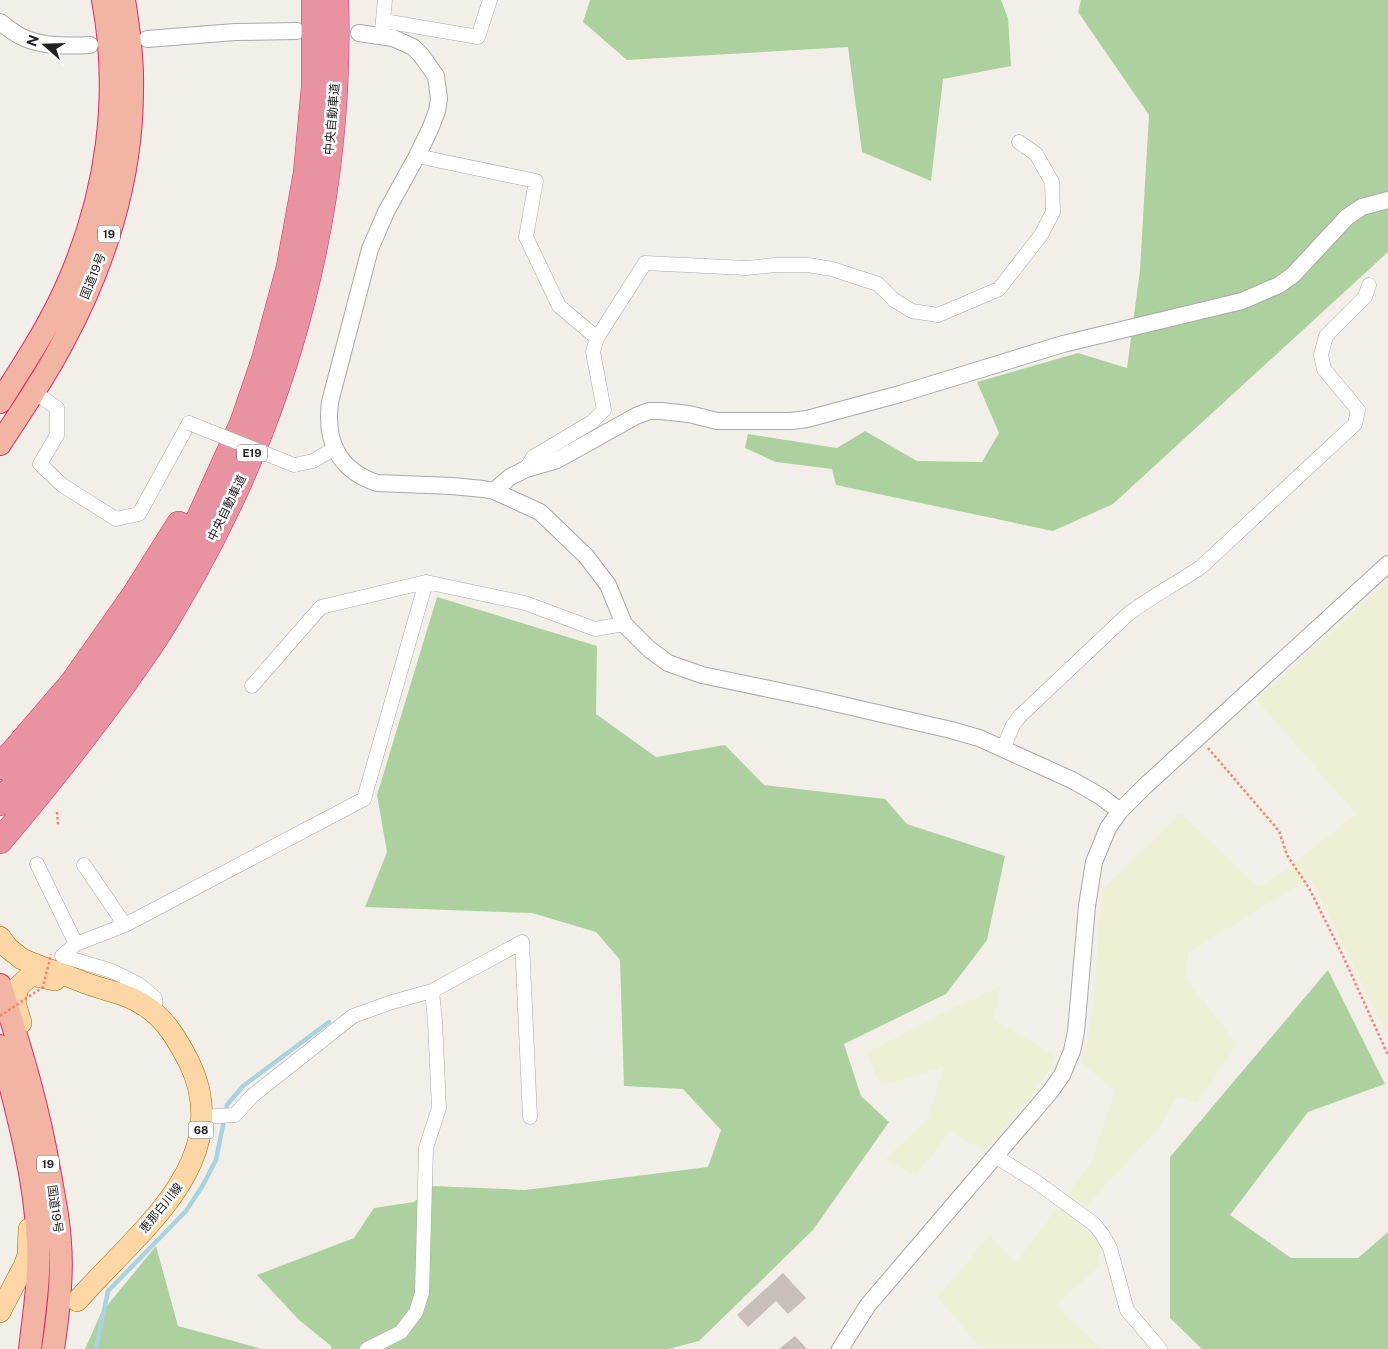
<svg xmlns="http://www.w3.org/2000/svg" width="1388" height="1349" font-family="'Public Sans','Noto Sans JP',sans-serif">
<style>
.farmland{fill:#eef0d5}
.forest{fill:#add19e}
.lines{fill:none;stroke-linecap:round;stroke-linejoin:round}
.stream{stroke:#aad3df;stroke-width:4.5}
.building{fill:#c7bfb8}
.minor-casing{stroke:#a9a9a9;stroke-width:15}
.tertiary-casing{stroke:#a9a9a9;stroke-width:18}
.primary-casing{stroke:#a06b00;stroke-width:22}
.trunk-casing{stroke:#dc2a67;stroke-width:24}
.motorway-casing{stroke:#dc2a67;stroke-width:26}
.path{stroke:#fa8072;stroke-width:2.5;stroke-dasharray:2.5 2.5;stroke-linecap:butt}
.minor{stroke:#fff;stroke-width:14}
.tertiary{stroke:#fff;stroke-width:16}
.primary{stroke:#fcd6a4;stroke-width:21}
.trunk{stroke:#f2b4a3;stroke-width:22}
.motorway{stroke:#e892a2;stroke-width:25}
.minor-bridge-casing{stroke:#a9a9a9;stroke-width:15;stroke-linecap:butt}
.path-bridge{stroke:#fa8072;stroke-width:2.5;stroke-dasharray:2.5 2.5;stroke-linecap:butt}
.minor-bridge{stroke:#fff;stroke-width:14}
.labels{text-anchor:middle;stroke-width:5;stroke-linejoin:round;paint-order:stroke}
.shield{fill:#fff;stroke:#646464;stroke-width:1}
.shield-label{font-size:11px;font-weight:bold;fill:#222}
.street-label{font-size:12px;fill:#222;stroke:#fff}
</style>
<rect width="100%" height="100%" fill="#f2efe9"/>
<path class="farmland" d="M1388 581V1036L1310 878 1189 952 1185 978 1237 1044 1197 1104 1177 1096 1159 1128 1074 1220 1099 1243V1266L1056 1306 1102 1349H982L937 1297 989 1236 1017 1261 1091 1163 1115 1092 1082 1063 1093 1008 1102 890 1181 813 1259 887 1284 871 1356 814 1257 700Z
M1000 987 994 1019 1056 1056 1049 1071 1015 1116 985 1152 950 1131 916 1176 885 1159 928 1118 944 1067 881 1086 866 1053 953 1008Z"/>
<path class="forest" d="M590 0H1001L1008 18 1011 66 943 79 931 181 862 152 848 47 627 60 583 22Z
M1081 0H1388V252L1113 504 1053 531 836 485 832 469 776 462 745 448 748 434 837 448 865 431 917 461 982 462 999 433 977 382 1078 353 1127 368 1140 270 1149 115 1078 12Z
M437 597 597 646 596 714 656 757 725 745 764 785 885 799 907 824 1005 856 987 940 946 994 844 1044 861 1096 889 1122 813 1230 699 1341 669 1349H332L330 1345 299 1320 257 1275 354 1238 374 1208 414 1202 433 1186 525 1190 708 1167 721 1130 683 1089 624 1086 620 960 596 932 532 913 365 907 387 852 377 795Z
M1328 970 1385 1084 1308 1112 1230 1215 1291 1258H1358L1388 1232V1349H1202L1170 1318V1157Z
M156 1246 178 1326 262 1349H85L101 1313Z"/>
<g class="lines">
<path class="stream" d="M96 1349 108 1291 186 1211 203 1185 216 1160 227 1105 243 1086 329 1022"/>
</g>
<path class="building" d="M783 1273 806 1298 788 1314 776 1301 748 1327 737 1315Z
M795 1336 807 1349H779Z"/>
<g class="lines">
<defs>
<path id="minor" d="M384 21 478 37 490 0
M382 30 385 0
M417 156 536 181 526 237 559 306 597 338
M33 391 57 408V435L40 464 62 485 116 519 139 514 189 423
M294 465 313 461 335 448
M526 469 533 457 592 422 604 410 593 352 597 338 645 263 746 268 776 265H808L832 269 878 284 894 300 912 311 938 315 999 289 1041 235 1053 212 1052 182 1036 154 1019 142
M252 686 321 607 426 582 525 603 595 629 624 624
M1003 749 1013 725 1020 716 1127 615C1150 597 1176 584 1201 567L1355 424 1358 410 1324 369 1321 355 1326 336 1365 297 1369 285
M37 864 76 944
M84 865 125 925 76 944 62 956 112 971 138 984 155 998V1013
M125 925 364 799 426 582
M432 991 522 942 530 1117
M202 1117 235 1115 252 1096 353 1016 392 1002 432 991 435 1021 439 1108 426 1148 422 1293 416 1312 401 1332 367 1349
M995 1156 1035 1181 1094 1224 1102 1234 1110 1248 1127 1310 1160 1349"/>
<path id="tertiary" d="M0 22C6 27 13 32 20 36 41 47 67 46 90 45
M359 33 393 38 413 47 421 55 436 76 439 99 437 111 431 127 417 156 386 212 370 249 330 402C325 441 338 470 377 483L452 486 483 489 494 491 540 512 586 556 608 585 624 624 649 649 668 663 702 675 817 699 951 730 979 738 1072 780 1100 796 1120 811
M147 39 235 32 297 31
M494 491 510 477 526 469 557 460 636 416 649 411H661L689 414 717 421H791L807 419 900 394 1063 344 1242 301 1279 285 1293 275 1347 217 1362 207 1388 200
M840 1349 868 1305 1050 1092 1062 1075 1072 1051 1076 1032 1087 906 1094 862 1108 828 1120 811 1144 787 1388 564"/>
<path id="primary" d="M0 937 8 948 22 959C40 967 60 973 78 980 100 990 125 992 145 1006 166 1019 178 1041 189 1062 225 1136 179 1194 129 1246 112 1264 94 1282 77 1301
M21 1023 15 1002 18 987 31 975 55 980
M0 1312 24 1266 28 1255 29 1229"/>
<path id="trunk" d="M0 402C24 364 50 325 68 283 107 195 121 96 103 0
M0 444C21 411 44 379 62 344 104 267 132 179 132 91 133 60 129 30 124 0
M0 985C21 1049 39 1109 50 1175 54 1198 59 1220 60 1243 63 1276 58 1316 53 1349
M0 1046C17 1111 35 1175 38 1242 40 1278 34 1314 30 1349"/>
<path id="motorway" d="M0 767 73 682 135 594 179 524
M0 803 113 661 163 586 194 529 242 424 264 360 289 267 306 173 314 87V0
M0 841C53 778 105 713 151 645 167 622 180 597 194 573 291 399 342 200 336 0"/>
</defs>
<use href="#minor" class="minor-casing"/>
<use href="#tertiary" class="tertiary-casing"/>
<use href="#primary" class="primary-casing"/>
<use href="#trunk" class="trunk-casing"/>
<use href="#motorway" class="motorway-casing"/>
<path class="path" d="M1208 748 1279 831 1287 855 1309 888 1343 956 1388 1055
M57 812 58 825"/>
<use href="#minor" class="minor"/>
<use href="#tertiary" class="tertiary"/>
<use href="#primary" class="primary"/>
<use href="#trunk" class="trunk"/>
<use href="#motorway" class="motorway"/>
<defs>
<path id="minor-bridge" d="M189 423 294 465"/>
</defs>
<use href="#minor-bridge" class="minor-bridge-casing"/>
<path class="path-bridge" d="M0 1016 43 987 51 954"/>
<use href="#minor-bridge" class="minor-bridge"/>
</g>
<g class="labels">
<g class="shield">
<rect x="98" y="225.5" width="22" height="17" rx="4"/>
<rect x="237" y="444.5" width="30" height="17" rx="4"/>
<rect x="188.5" y="1121.5" width="25" height="17" rx="4"/>
<rect x="37" y="1155.5" width="22" height="17" rx="4"/>
</g>
<g class="shield-label">
<text x="109" y="238">19</text>
<text x="252" y="457">E19</text>
<text x="201" y="1134">68</text>
<text x="48" y="1168">19</text>
</g>
<g class="street-label">
<text transform="translate(332 119) rotate(-85)" y="4">中央自動車道</text>
<text transform="translate(93 276) rotate(-68)" y="4">国道19号</text>
<text transform="translate(227 508) rotate(-64)" y="4">中央自動車道</text>
<text transform="translate(161 1208) rotate(-51)" y="4">恵那白川線</text>
<text transform="translate(55 1209) rotate(82)" y="4">国道19号</text>
</g>
</g>
<g transform="translate(45 45) rotate(290)" stroke="#ffffff" stroke-width="4" paint-order="stroke">
<path d="M0-4L9 19L0 12L-9 19Z" fill="#222222"/>
<text y="-8" font-size="14" font-weight="bold" text-anchor="middle" fill="#222222">N</text>
</g>
</svg>
